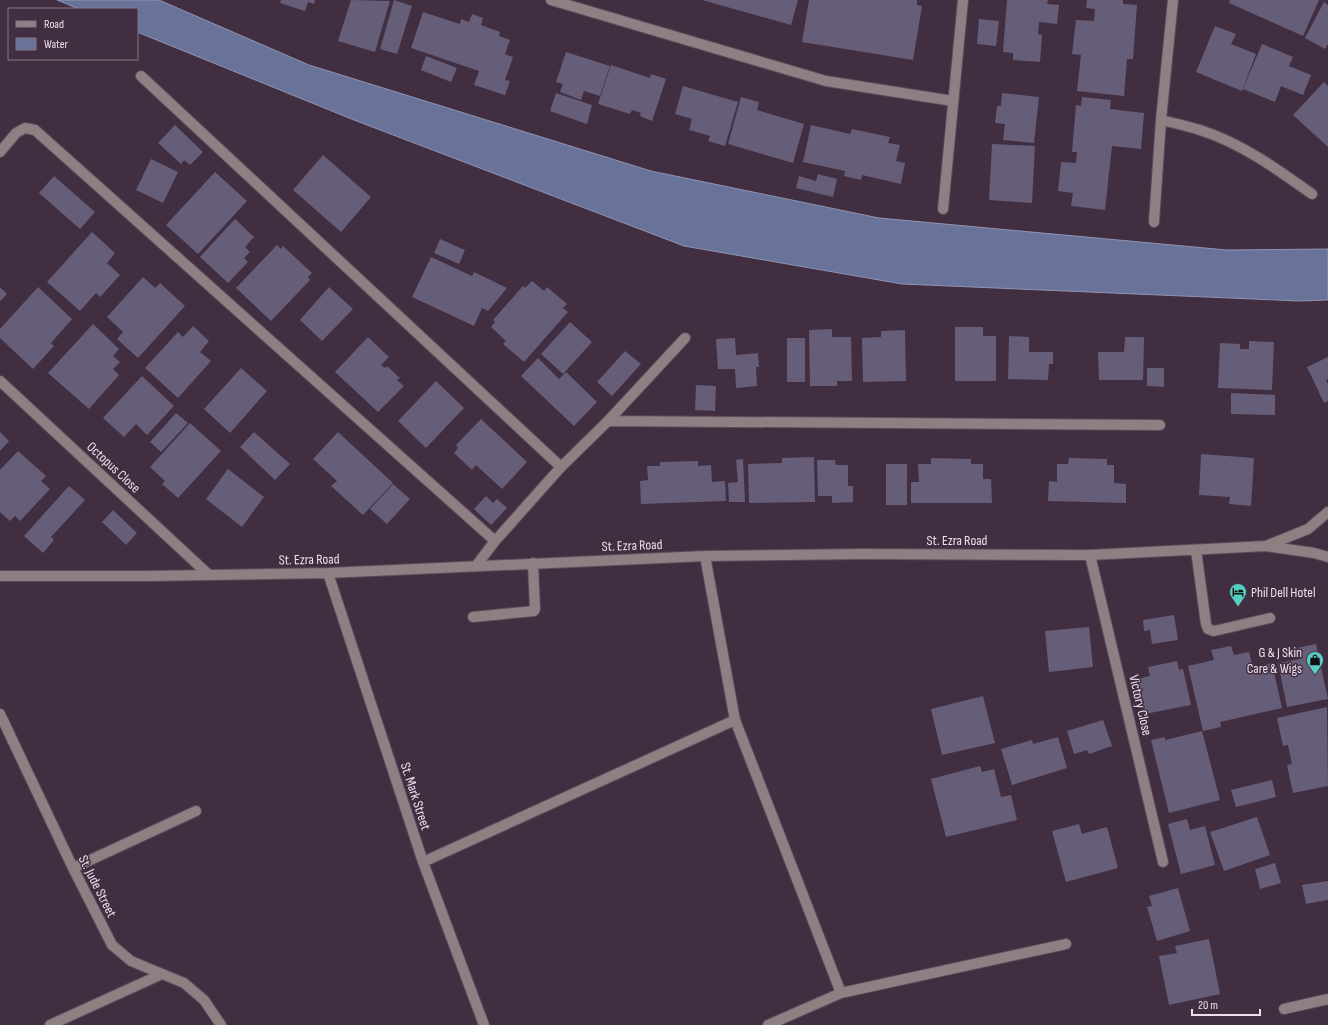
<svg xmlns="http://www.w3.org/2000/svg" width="1328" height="1025" font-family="'Sofia Sans Condensed',sans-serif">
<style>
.water{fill:#69739a;stroke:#9193b2}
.building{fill:#665d78}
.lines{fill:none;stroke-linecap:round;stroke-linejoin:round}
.minor-casing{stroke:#5d4a5c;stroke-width:12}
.minor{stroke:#8e7f83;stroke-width:10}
.labels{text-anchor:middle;stroke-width:3;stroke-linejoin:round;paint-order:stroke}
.street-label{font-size:14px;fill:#eddfeb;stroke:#422e41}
.poi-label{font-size:14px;fill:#eddfeb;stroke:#422e41;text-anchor:start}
</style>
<rect width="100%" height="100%" fill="#422e41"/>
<path class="water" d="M57 0H159L309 65 651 171 879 218 1227 250 1328 249V300L1299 301 902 284 684 246 354 120 137 32V9H79Z"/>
<path class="building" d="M281 0H315L314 4 308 2 305 11 280 3Z
M351 0 390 1 375 52 338 41Z
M394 0 412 6 397 54 380 49Z
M702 0H798L791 25Z
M809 0H917V5L922 6 913 60 802 42Z
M1007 0H1048L1047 4 1059 5 1057 24 1039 22 1038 34 1042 35 1040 62 1013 60V53L1003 52Z
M1087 0H1123V4L1137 5 1133 59H1127L1124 96 1077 91 1081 55 1072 54 1076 20 1094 21 1095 9 1086 8Z
M1230 0H1319L1303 36 1229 3Z
M1324 2 1328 5V44L1325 49 1305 38Z
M423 12 460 24 461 19 469 22 472 14 483 18 481 25 500 32 499 36 510 40 505 54 513 57 505 80 510 81 505 95 474 85 479 71 411 48Z
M979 19 999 21 996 46 977 44Z
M1215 26 1236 34 1231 44 1256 54 1242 91 1196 72Z
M1262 44 1293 57 1289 66 1311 75 1303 95 1281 86 1275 102 1243 89Z
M566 52 610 66 600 96 584 91 581 100 560 92 563 84 556 82Z
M426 56 457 68 451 82 421 70Z
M611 65 650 78 651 74 666 79 652 121 640 116 641 113 632 110 630 114 598 104Z
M1324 82 1328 86V147L1293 115Z
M683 86 738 102 725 146 708 141 710 136 689 130 692 119 675 114Z
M556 93 592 105 587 124 550 111Z
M1002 93 1039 97 1034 143 1003 140 1005 124 995 123 997 106H1001Z
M741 97 759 102 757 110 804 124 793 163 728 144Z
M1082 97 1111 100 1110 109 1144 113 1141 149 1112 146 1105 210 1071 206 1073 193 1058 191 1061 162 1076 163 1077 152H1072L1076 105 1081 106Z
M175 125 203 152 190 165 184 160 181 164 158 143Z
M811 125 850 134 852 129 890 137 888 143 900 145 896 161 905 163 901 184 862 175 861 180 844 176 845 171 803 162Z
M992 144 1035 146 1032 203 989 200Z
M323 155 371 197 341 232 293 190Z
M151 159 178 172 163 203 136 190Z
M215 172 247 201 198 254 166 225Z
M818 174 837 179 833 197 796 188 799 176 816 181Z
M54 176 95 212 80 229 39 193Z
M235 219 254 237 245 247 250 252 244 258 248 262 228 283 200 257Z
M92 232 115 253 107 263 120 275 100 297 96 293 80 311 47 282Z
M440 239 465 250 459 264 434 253Z
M277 245 281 249 283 246 312 273 308 277 310 280 271 321 236 288Z
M431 257 472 276 474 272 507 288 488 311 482 308 474 326 412 297Z
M143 277 155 288 160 283 185 306 138 358 117 339 123 332 107 317Z
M532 281 544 291 547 287 567 304 563 308 568 312 524 362 503 344 506 341 491 327 495 322 493 320 523 286 525 288Z
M0 287 7 294 0 301Z
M38 287 72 319 51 343 54 346 33 369 0 338V329Z
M329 287 353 309 322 341 300 320Z
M570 322 592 342 563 374 541 354Z
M93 324 119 349 113 356 120 362 113 369 119 375 89 409 48 373Z
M193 326 209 341 200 352 211 361 178 398 145 368 178 332 183 337Z
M955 327H983V336H996V381H955Z
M832 329V337H851L852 381H837V386H810L809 330Z
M905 330 906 381 863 382 862 338 881 337V331Z
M1009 336 1029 337V352H1053V364H1049L1048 380 1008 379Z
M368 337 389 357 381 365 385 368 387 366 400 378 397 380 404 386 378 412 335 372Z
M1125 337H1144L1143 380H1099L1098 352H1124Z
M735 338 736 355 758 353 759 367H756L757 386 736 388 735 369H718L716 339Z
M787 338H805V382H787Z
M1249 341 1274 342 1272 390 1218 388 1220 343 1240 344V349H1249Z
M625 351 641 364 612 396 597 382Z
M1328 357V379L1326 380 1328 384V401L1324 403 1307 367Z
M538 358 559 379 566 372 597 402 574 426 521 376Z
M241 368 267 391 230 433 204 409Z
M1147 368H1164V387L1147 386Z
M142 376 174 406 147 435 136 424 124 437 103 418Z
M436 381 464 408 426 448 398 421Z
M696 385 716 386 715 411 695 410Z
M1231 393 1275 395V415L1231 414Z
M176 413 188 423 161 452 150 442Z
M481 419 527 462 502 489 476 465 472 470 454 453 458 448 456 445Z
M190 423 221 451 178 498 162 484 165 481 150 467Z
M0 432 9 441 0 451Z
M254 432 290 464 275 480 240 447Z
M338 432 393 483 363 515 331 486 337 481 313 459Z
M18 451 46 476 41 481 50 489 20 521 15 516 10 521 0 512V470Z
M1201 454 1254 458 1251 506 1229 504 1230 497 1199 495Z
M814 457 815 502 749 503 748 464 782 463V458Z
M931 458 971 459V464H983V479H991L992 503H911V482H919L918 464H931Z
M1069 458 1107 459V465H1114V483L1126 484V503L1048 501 1049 481 1057 482V464H1068Z
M743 459 745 502H729L728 483 738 482 736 460Z
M817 460H835L836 465H848V486H853V502L832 503V496H818Z
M698 461V466L711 465 712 482 725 481 726 501 641 504 640 481 648 480 647 466H660V462Z
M886 464H907V505H886Z
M228 469 264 497 242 527 206 499Z
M393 484 410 499 387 524 370 509Z
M69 486 85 500 51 537 54 540 43 553 24 536Z
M486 496 493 503 497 499 507 508 491 525 474 509Z
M113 510 137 533 126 545 102 522Z
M1174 615 1178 640 1152 644 1150 630 1144 631 1143 620Z
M1089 627 1093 667 1049 672 1045 631Z
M1316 644 1328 699 1287 707 1278 663 1300 659 1297 648Z
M1231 646 1234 655 1249 652 1253 668 1272 663 1282 708 1220 722 1221 727 1203 731 1188 666 1214 660 1211 650Z
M1177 661 1179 670 1183 669 1191 705 1145 714 1137 679 1150 676 1148 667Z
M983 696 995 743 942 755 931 709Z
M1327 707 1328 786 1293 793 1287 765 1292 764 1288 745 1283 746 1277 718Z
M1103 720 1112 746 1089 754 1087 750 1074 754 1067 731Z
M1202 731 1220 800 1169 813 1151 740 1165 737V740Z
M1058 737 1067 768 1012 785 1001 749 1032 740 1033 744Z
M980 766 982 772 994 769 1001 797 1011 795 1017 820 946 837 931 779Z
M1272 780 1276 797 1236 807 1231 790Z
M1257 817 1270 855 1224 871 1210 832Z
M1187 819 1190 830 1205 826 1215 865 1181 874 1168 824Z
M1079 824 1082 834 1107 827 1118 868 1066 882 1052 831Z
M1275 863 1281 883 1260 889 1255 869Z
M1328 881V900L1306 904 1302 885Z
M1178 888 1190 931 1157 941 1147 907 1152 906 1149 896Z
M1209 939 1220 994 1169 1005 1159 956 1177 953 1175 946Z"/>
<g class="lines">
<defs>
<path id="minor" d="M551 0 826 81 953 101
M141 76 561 467
M1161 120C1174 123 1187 126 1200 130 1241 143 1277 169 1312 194
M0 152 16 133 25 128 35 130 495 541
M943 209 963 0
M1154 222 1161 120 1173 0
M0 381 209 575
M608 421 1160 425
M1266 546 1308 529 1328 512
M1196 550 1206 624 1208 629 1214 631 1270 618
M1090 555 1163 862
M705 556 735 720 841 993
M476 566 495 541 561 467 608 421 685 338
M328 573 423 862 484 1025
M0 576H148L328 573 705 556 862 554 1090 555 1266 546 1314 553 1328 557
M473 617 534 611 535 609 533 563
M0 714 73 868 112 945 131 961 184 983 204 1000 221 1025
M423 862 735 720
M73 868 196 811
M1284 1009 1328 999
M50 1025 162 974
M768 1025 841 993 1066 944"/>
</defs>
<use href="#minor" class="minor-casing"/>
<use href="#minor" class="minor"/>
</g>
<defs>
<symbol id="hotel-pin" viewBox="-11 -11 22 30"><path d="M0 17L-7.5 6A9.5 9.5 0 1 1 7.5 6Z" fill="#56cec3" stroke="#422e41"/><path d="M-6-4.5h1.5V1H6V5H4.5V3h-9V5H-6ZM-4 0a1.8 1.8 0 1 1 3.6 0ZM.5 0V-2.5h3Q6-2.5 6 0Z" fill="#111"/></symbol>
<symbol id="shop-pin" viewBox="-11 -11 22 30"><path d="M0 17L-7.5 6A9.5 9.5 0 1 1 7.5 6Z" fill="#56cec3" stroke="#422e41"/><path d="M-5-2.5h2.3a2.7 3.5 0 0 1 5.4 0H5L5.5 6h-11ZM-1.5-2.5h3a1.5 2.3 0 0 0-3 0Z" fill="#111"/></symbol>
</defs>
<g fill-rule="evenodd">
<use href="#hotel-pin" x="1228" y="582" width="20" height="27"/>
<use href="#shop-pin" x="1305" y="650" width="20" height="27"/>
</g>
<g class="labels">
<g class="street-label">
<text transform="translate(114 467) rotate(43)" y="5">Octopus Close</text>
<text x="957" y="545">St. Ezra Road</text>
<text transform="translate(632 545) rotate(-2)" y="5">St. Ezra Road</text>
<text transform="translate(309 559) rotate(-1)" y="5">St. Ezra Road</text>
<text transform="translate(1141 705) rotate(77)" y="5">Victory Close</text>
<text transform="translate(416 796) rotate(72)" y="5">St. Mark Street</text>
<text transform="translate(98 886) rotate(63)" y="5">St. Jude Street</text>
</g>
<g class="poi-label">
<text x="1251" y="597">Phil Dell Hotel</text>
<text x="1302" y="657" text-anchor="end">G &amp; J Skin<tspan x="1302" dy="16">Care &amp; Wigs</tspan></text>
</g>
</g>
<rect x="8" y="8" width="130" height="52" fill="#422e41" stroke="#867585"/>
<rect x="16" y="21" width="20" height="6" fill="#8e7f83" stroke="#867585"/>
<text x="44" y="28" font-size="12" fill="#eddfeb">Road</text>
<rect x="16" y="38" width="20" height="12" fill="#69739a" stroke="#867585"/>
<text x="44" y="48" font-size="12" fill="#eddfeb">Water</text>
<path d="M1192 1009v6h68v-6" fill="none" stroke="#eddfeb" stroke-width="2"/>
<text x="1198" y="1009" font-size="12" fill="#eddfeb" stroke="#422e41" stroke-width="3" paint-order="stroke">20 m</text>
</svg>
